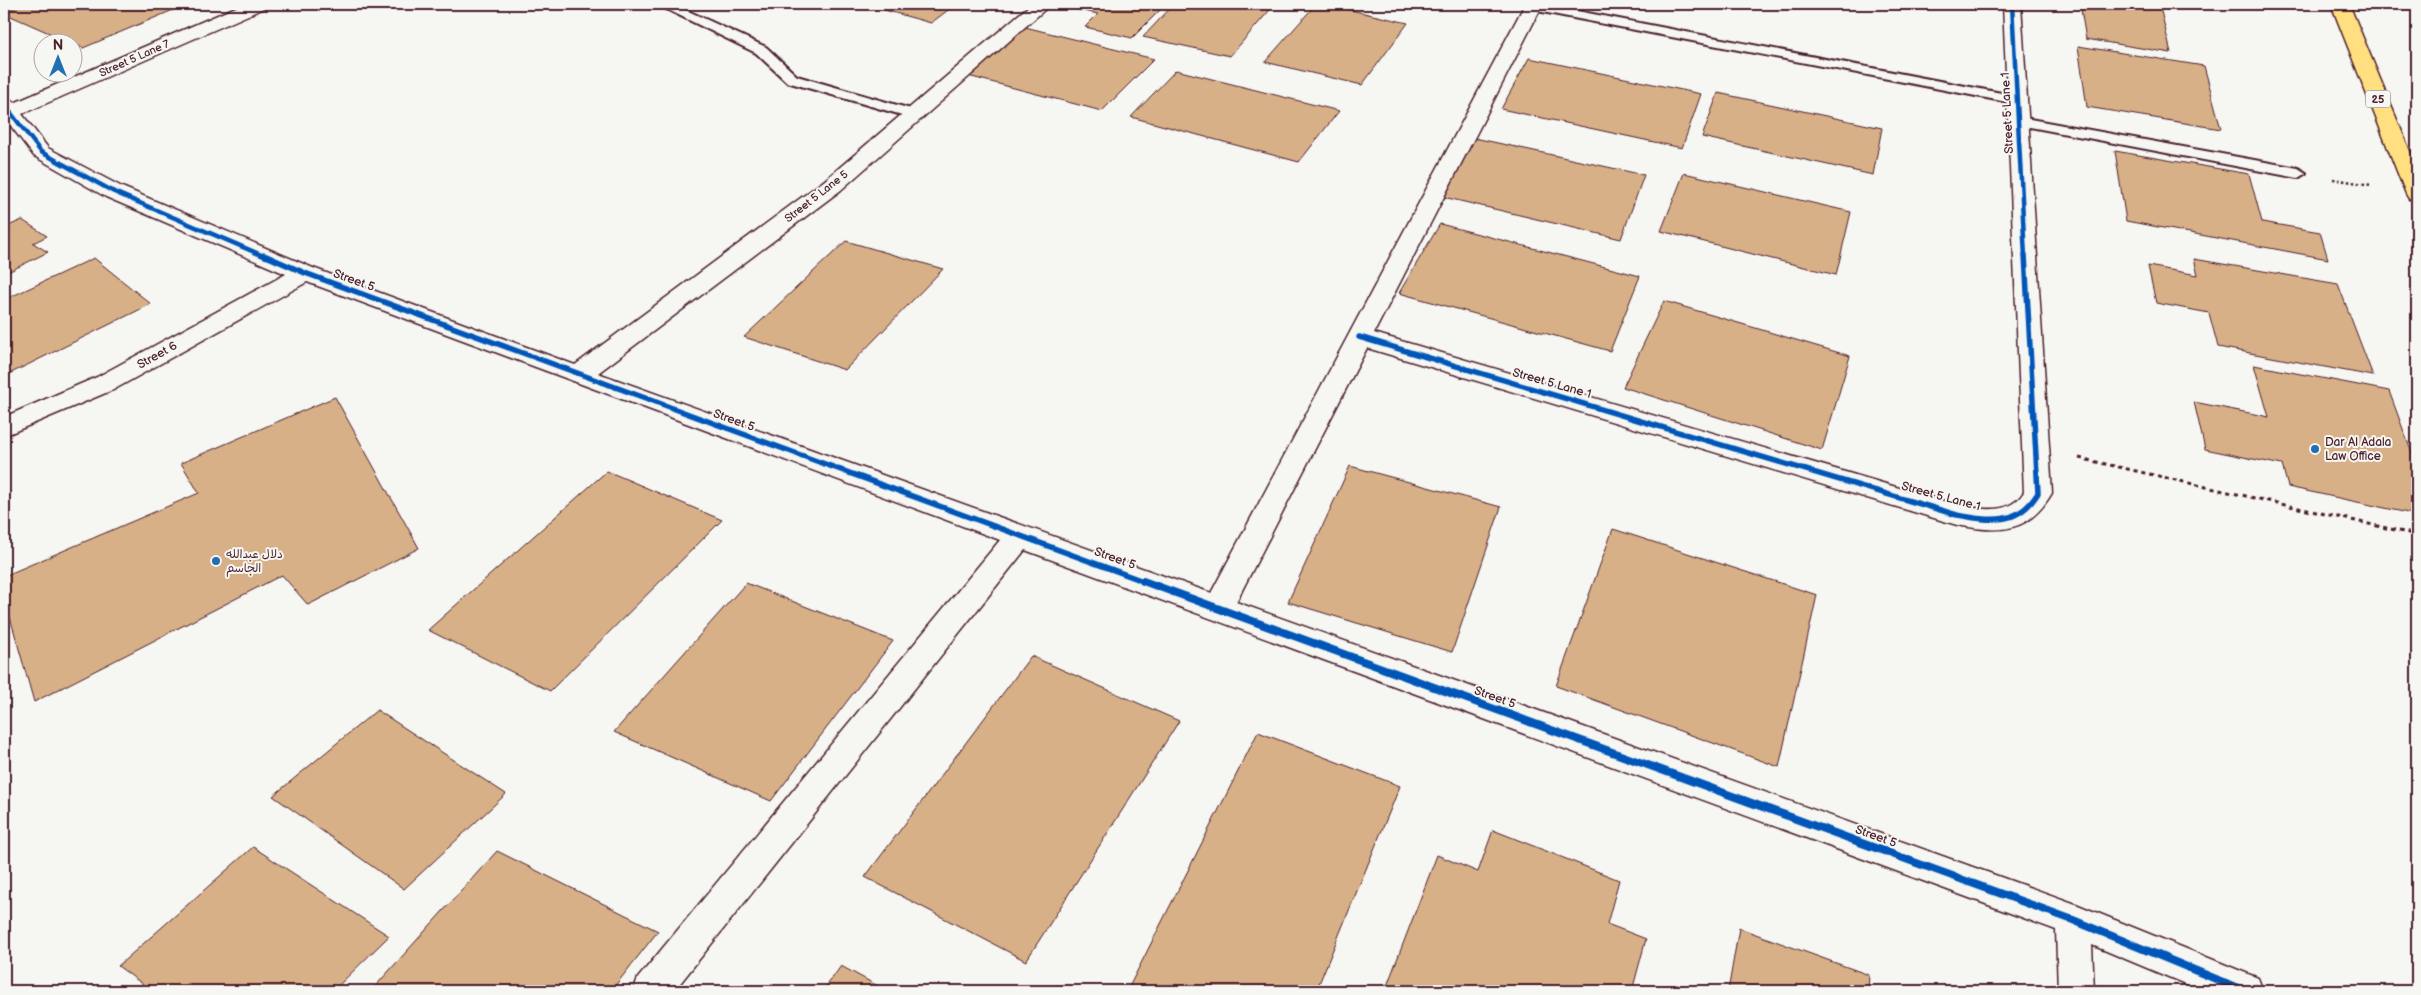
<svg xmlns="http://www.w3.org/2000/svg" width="2421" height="995" font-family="'Balsamiq Sans','Playpen Sans Arabic',sans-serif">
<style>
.building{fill:#d7b088;stroke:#4a1f2b}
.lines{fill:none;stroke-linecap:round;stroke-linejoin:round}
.service-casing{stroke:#4a1f2b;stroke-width:4}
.minor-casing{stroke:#4a1f2b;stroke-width:3}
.primary-casing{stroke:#4a1f2b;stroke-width:3}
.path-far1{stroke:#4a1f2b;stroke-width:2.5;stroke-dasharray:2.5 2.5;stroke-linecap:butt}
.path{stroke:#4a1f2b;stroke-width:3;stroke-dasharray:4 4;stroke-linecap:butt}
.service{fill:#f6f6f2;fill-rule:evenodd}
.minor{fill:#f6f6f2;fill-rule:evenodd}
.primary{fill:#ffdf80;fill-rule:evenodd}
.cycleway-far2-casing{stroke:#f6f6f2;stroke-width:7}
.cycleway-far1-casing{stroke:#f6f6f2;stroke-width:9}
.cycleway-casing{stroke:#f6f6f2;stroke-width:11}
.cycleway-far2{stroke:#0057b8;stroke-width:4.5}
.cycleway-far1{stroke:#0057b8;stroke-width:5.5}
.cycleway{stroke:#0057b8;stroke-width:8}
.poi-dot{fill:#1f6fb2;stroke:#f6f6f2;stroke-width:2}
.labels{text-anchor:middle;stroke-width:4;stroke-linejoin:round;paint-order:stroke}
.far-street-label{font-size:11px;fill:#4a1f2b;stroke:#f6f6f2}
.shield{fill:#f6f6f2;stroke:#7e6067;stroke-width:1}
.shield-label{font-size:11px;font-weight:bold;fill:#4a1f2b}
.street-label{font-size:12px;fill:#4a1f2b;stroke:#f6f6f2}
.poi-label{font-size:12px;fill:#4a1f2b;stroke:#f6f6f2;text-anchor:start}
</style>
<rect width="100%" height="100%" fill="#f6f6f2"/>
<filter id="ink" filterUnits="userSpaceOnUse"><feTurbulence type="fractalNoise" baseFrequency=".02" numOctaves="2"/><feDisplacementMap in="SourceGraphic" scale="10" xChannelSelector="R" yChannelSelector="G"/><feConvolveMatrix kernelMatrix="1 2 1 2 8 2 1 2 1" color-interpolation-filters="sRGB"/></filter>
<g filter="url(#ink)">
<path class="building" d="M22 4H183L185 5 83 48 4 13Z
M863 4H956L931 23Z
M1052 4H1166L1132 38 1085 27 1098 14Z
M1174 4H1275L1230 56 1143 37Z
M1316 4H1324L1408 23 1362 85 1265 62Z
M2080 4H2137L2160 7 2171 53 2086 39Z
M1025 27 1154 59 1102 111 968 76Z
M2078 46 2204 66 2221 129 2087 107Z
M1529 58 1701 94 1682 148 1501 109Z
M1176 70 1339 111 1299 162 1131 117Z
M1718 93 1882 128 1873 175 1702 137Z
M1470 137 1644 175 1621 239 1439 196Z
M2115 151 2249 174 2262 222 2320 232 2328 259 2126 221Z
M1684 173 1851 212 1836 275 1661 231Z
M22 220 47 236 33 243 48 252 4 274V228Z
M1440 224 1640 276 1610 351 1399 293Z
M846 241 943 269 845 370 744 337Z
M94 258 151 304 11 373 4 366V300Z
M2194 259 2338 284 2373 376 2218 347 2209 313 2156 303 2148 266 2198 275Z
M1664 301 1850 356 1822 450 1623 387Z
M2254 365 2389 391 2417 467V515L2288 487 2282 465 2205 449 2194 402 2269 417Z
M335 397 419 548 308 605 282 575 34 702 4 596V576L199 493 181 463Z
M1350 466 1501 507 1452 652 1288 602Z
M607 471 722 520 550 691 428 630Z
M1613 529 1817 595 1779 767 1556 686Z
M746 583 893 641 771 801 614 732Z
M1031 656 1179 721 1026 961 865 877Z
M377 710 506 794 404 889 273 796Z
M1258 732 1400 786 1316 991H1127Z
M1493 830 1619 880 1607 924 1646 939 1632 991H1385L1437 855 1478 872Z
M253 847 389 936 333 991H152L118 966Z
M497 851 658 931 611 991H371Z
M1739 928 1869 975 1868 991H1728Z
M841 966 887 991H823Z"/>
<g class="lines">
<defs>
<path id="service" d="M656 4H673L766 47 797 76 921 112 923 115 916 119 787 82 756 53Z
M1527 4H1541L2017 96 2024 100 2017 104 1532 10 1527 9 1525 6Z
M2019 117 2298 168 2306 173 2298 178 2014 124 2012 121 2014 118Z"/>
<path id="minor" d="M243 4H267L264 8 22 114 48 148 122 187 313 268 575 365 825 180 1031 4H1051L841 190 598 373 1211 593 1525 4H1543L1374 333 1957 505C1981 509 2009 516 2024 492L2003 4H2021L2052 493C2028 534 2000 533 1957 525L1367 348 1236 602 2073 903 2258 978 2263 991H2202L2092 945 2094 991H2058L2056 930 1025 550 674 991H633L638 978 1000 540 307 282 115 389 4 436V417L97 377 286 274 106 197 34 156 4 117V98L11 100 14 103Z"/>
<path id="primary" d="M2331 4H2349L2417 168V200L2409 199 2406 194Z"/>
</defs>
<use href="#service" class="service-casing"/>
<use href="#minor" class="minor-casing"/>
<use href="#primary" class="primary-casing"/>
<path class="path-far1" d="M2333 179 2371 185"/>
<path class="path" d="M2079 458 2417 535"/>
<use href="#service" class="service"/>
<use href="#minor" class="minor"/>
<use href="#primary" class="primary"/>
<defs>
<path id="cycleway-far2" d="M2012 4 2025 257
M4 104 41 152 114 192 266 257"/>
<path id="cycleway-far1" d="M264 255 305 273 1146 582
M1359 337 1957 515C1991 521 2018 526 2038 493L2025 255"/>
<path id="cycleway" d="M1143 581 2073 920 2245 991"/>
</defs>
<use href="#cycleway-far2" class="cycleway-far2-casing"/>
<use href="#cycleway-far1" class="cycleway-far1-casing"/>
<use href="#cycleway" class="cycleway-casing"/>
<use href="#cycleway-far2" class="cycleway-far2"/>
<use href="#cycleway-far1" class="cycleway-far1"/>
<use href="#cycleway" class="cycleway"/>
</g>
</g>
<g class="poi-dot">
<circle cx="2315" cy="449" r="5"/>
<circle cx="216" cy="561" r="5"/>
</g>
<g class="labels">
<g class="far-street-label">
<text transform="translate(134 58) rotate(-24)" y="4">Street 5 Lane 7</text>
<text transform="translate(816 196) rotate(-38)" y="4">Street 5 Lane 5</text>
</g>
<rect class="shield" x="2365.5" y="90.5" width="25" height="17" rx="4"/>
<g class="shield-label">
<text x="2378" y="103">25</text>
</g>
<g class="street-label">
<text transform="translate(2007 113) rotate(-93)" y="4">Street 5 Lane 1</text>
<text transform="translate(354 280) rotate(20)" y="4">Street 5</text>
<text transform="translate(157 355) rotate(-29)" y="4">Street 6</text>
<text transform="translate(1552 383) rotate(16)" y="4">Street 5 Lane 1</text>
<text transform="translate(734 420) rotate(20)" y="4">Street 5</text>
<text transform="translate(1941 496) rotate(15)" y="4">Street 5 Lane 1</text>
<text transform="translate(1115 558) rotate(20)" y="4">Street 5</text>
<text transform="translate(1495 697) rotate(20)" y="4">Street 5</text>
<text transform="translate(1876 836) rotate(20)" y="4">Street 5</text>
</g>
<g class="poi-label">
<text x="2325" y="446">Dar Al Adala<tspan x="2325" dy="14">Law Office</tspan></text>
<text x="226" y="558">دلال عبدالله<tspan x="226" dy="14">الجاسم</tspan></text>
</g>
</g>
<rect width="2421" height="995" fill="none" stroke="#f6f6f2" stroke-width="20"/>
<rect x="10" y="10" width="2401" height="975" fill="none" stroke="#4a1f2b" stroke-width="2" filter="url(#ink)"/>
<g transform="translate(58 58)"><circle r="24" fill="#f6f6f2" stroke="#b1a0a2"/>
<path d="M0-4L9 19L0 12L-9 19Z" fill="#1f6fb2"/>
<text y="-8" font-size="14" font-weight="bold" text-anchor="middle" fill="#4a1f2b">N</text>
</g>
</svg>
